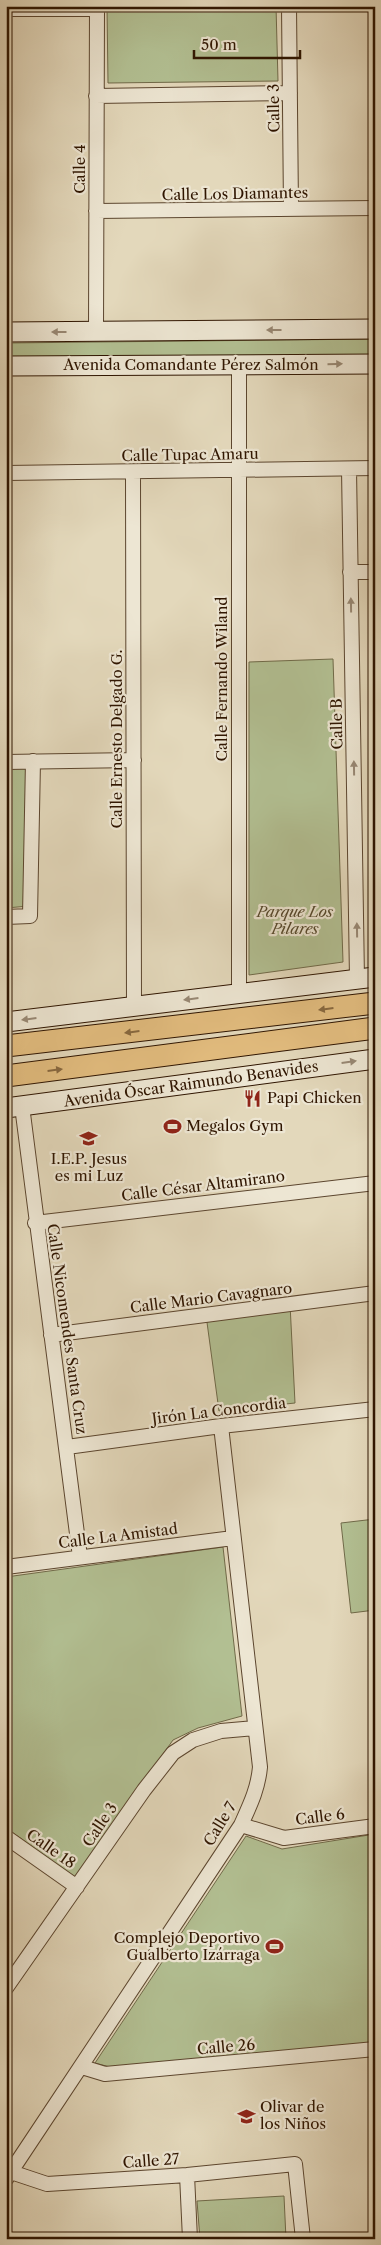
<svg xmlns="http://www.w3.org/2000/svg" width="381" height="2245" font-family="'Libre Caslon Text',serif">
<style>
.green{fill:#b2bf92;stroke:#706a49}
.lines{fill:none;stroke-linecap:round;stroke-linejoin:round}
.minor-casing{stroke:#5c462f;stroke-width:16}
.secondary-casing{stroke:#2f1500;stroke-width:21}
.primary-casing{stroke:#2f1500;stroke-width:23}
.minor{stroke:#ede6d3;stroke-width:14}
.secondary{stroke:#ede6d3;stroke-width:19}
.primary{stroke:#e2bc7e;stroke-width:21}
.oneway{fill:#988874}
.oneway2{fill:#88683f}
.labels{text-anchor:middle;stroke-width:4.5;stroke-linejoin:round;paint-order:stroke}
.street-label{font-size:15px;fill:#2f1500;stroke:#ede6d3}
.park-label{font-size:15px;font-style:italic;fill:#56482c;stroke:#ede6d3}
.poi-label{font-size:15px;fill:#2f1500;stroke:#ede6d3;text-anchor:start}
</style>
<rect width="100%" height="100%" fill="#e3d8bb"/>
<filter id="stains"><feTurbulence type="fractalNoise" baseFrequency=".004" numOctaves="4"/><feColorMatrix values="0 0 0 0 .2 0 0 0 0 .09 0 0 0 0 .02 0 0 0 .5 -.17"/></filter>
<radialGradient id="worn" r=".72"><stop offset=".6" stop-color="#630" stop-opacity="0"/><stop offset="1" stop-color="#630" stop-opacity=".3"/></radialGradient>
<path class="green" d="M107 6H276L278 81 108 83Z
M375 339V360L6 363V343Z
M333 659 343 962 249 975V662Z
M6 763H30L29 906 6 908Z
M290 1304 295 1403 219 1411 206 1315Z
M375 1519V1610L351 1613 341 1523Z
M223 1547 242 1716 198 1728 173 1740 76 1878 6 1828V1577Z
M375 1834V2045L125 2071 95 2063 246 1836 282 1849Z
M284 2196 286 2239H200L197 2201Z"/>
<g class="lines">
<defs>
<path id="minor" d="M289 6 291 209
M6 9H97
M96 96 290 93
M96 211 375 208
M96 332 97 6
M239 366V994
M349 469 357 979
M133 472 134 1006
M6 473 375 468
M350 572H375
M6 762 134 760
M6 917 30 916 33 761
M22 1106 80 1557
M35 1223 375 1183
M51 1335 375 1293
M67 1447 221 1426 375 1409
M6 1567 233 1538
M241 1825 284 1838 375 1826
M6 1837 77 1887
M6 1988 144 1790 173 1753 193 1740 221 1731 255 1728
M82 2067 105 2074 375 2049
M11 2172 47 2184 187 2175 295 2164 303 2239
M187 2175 190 2239
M6 2179 241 1825C250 1805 258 1789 260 1767L221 1426"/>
<path id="secondary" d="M6 332 375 329
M6 366 375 364
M6 1022 375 977
M6 1108 375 1059"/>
<path id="primary" d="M6 1046 375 1003
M6 1076 375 1028"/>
</defs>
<use href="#minor" class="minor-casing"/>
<use href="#secondary" class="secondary-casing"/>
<use href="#primary" class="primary-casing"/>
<use href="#minor" class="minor"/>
<use href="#secondary" class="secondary"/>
<use href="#primary" class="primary"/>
</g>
<defs><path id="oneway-solid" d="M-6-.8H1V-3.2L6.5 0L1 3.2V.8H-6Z" transform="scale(1.25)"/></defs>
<g class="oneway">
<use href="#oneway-solid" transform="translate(274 330) rotate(180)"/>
<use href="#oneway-solid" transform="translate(59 332) rotate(180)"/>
<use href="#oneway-solid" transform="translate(335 364) rotate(-1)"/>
<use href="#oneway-solid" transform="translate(351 605) rotate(-91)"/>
<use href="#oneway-solid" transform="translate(354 768) rotate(-91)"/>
<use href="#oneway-solid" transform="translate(357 930) rotate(-91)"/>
<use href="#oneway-solid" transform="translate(191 999) rotate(173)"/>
<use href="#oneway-solid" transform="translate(29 1019) rotate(173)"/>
<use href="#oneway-solid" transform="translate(349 1062) rotate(-8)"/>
</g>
<g class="oneway2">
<use href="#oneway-solid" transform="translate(326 1009) rotate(173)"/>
<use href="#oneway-solid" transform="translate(132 1032) rotate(173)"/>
<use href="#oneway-solid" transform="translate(55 1070) rotate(-7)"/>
</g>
<defs>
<symbol id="restaurant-bare" viewBox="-9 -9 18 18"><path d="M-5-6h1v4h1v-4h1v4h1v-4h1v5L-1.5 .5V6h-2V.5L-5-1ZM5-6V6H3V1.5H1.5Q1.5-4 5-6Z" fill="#8f2418" stroke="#ede6d3" stroke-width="2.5" paint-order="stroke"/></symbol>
<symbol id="stadium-bare" viewBox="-9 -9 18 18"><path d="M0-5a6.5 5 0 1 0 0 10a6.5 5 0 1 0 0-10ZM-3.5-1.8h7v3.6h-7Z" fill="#8f2418" stroke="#ede6d3" stroke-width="2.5" paint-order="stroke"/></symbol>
<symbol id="school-bare" viewBox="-9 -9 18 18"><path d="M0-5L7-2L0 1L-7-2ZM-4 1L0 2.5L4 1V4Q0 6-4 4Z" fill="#8f2418" stroke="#ede6d3" stroke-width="2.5" paint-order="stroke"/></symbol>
</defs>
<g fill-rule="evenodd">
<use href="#restaurant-bare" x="240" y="1086" width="25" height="25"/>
<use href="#stadium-bare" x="160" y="1114" width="25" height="25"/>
<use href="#school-bare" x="76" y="1126" width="25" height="25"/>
<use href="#stadium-bare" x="262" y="1934" width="25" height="25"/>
<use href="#school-bare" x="234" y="2104" width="25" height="25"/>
</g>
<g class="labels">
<g class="street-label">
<text transform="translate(274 108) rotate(-91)" y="5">Calle 3</text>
<text transform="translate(80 169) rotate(-90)" y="5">Calle 4</text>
<text transform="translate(235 194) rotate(-1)" y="5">Calle Los Diamantes</text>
<text x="191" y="370">Avenida Comandante Pérez Salmón</text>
<text transform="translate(190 455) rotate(-1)" y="5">Calle Tupac Amaru</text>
<text transform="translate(222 679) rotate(-90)" y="5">Calle Fernando Wiland</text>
<text transform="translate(337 724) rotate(-91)" y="5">Calle B</text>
<text transform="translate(117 739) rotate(-90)" y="5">Calle Ernesto Delgado G.</text>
<text transform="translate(191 1084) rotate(-8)" y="5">Avenida Óscar Raimundo Benavides</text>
<text transform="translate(203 1186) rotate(-7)" y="5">Calle César Altamirano</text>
<text transform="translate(211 1298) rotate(-7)" y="5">Calle Mario Cavagnaro</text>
<text transform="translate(67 1329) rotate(82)" y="5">Calle Nicomendes Santa Cruz</text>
<text transform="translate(219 1411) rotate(-7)" y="5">Jirón La Concordia</text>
<text transform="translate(118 1536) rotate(-7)" y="5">Calle La Amistad</text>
<text transform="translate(320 1817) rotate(-7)" y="5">Calle 6</text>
<text transform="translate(220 1824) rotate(-59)" y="5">Calle 7</text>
<text transform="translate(100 1825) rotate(-56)" y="5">Calle 3</text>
<text transform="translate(51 1849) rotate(35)" y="5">Calle 18</text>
<text transform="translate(226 2047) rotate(-5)" y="5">Calle 26</text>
<text transform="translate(151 2161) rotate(-4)" y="5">Calle 27</text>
</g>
<g class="park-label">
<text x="295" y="917">Parque Los<tspan x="295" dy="17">Pilares</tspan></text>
</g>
<g class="poi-label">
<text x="267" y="1103">Papi Chicken</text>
<text x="186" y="1131">Megalos Gym</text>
<text x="89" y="1164" text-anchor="middle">I.E.P. Jesus<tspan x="89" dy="17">es mi Luz</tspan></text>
<text x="260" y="1943" text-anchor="end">Complejo Deportivo<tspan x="260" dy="17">Gualberto Izárraga</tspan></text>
<text x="260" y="2112">Olivar de<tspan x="260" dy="17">los Niños</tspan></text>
</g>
</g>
<rect width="381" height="2245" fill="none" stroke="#e3d8bb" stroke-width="25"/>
<rect x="8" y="8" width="366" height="2230" fill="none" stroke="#2f1500" stroke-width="2.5"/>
<rect x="12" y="12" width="356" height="2220" fill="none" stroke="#2f1500"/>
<path d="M194 50v8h106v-8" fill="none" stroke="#2f1500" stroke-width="2.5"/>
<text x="201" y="50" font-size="15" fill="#2f1500" stroke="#ede6d3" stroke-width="4" paint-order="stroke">50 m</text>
<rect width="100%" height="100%" filter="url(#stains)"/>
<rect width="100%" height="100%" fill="url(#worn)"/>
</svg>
